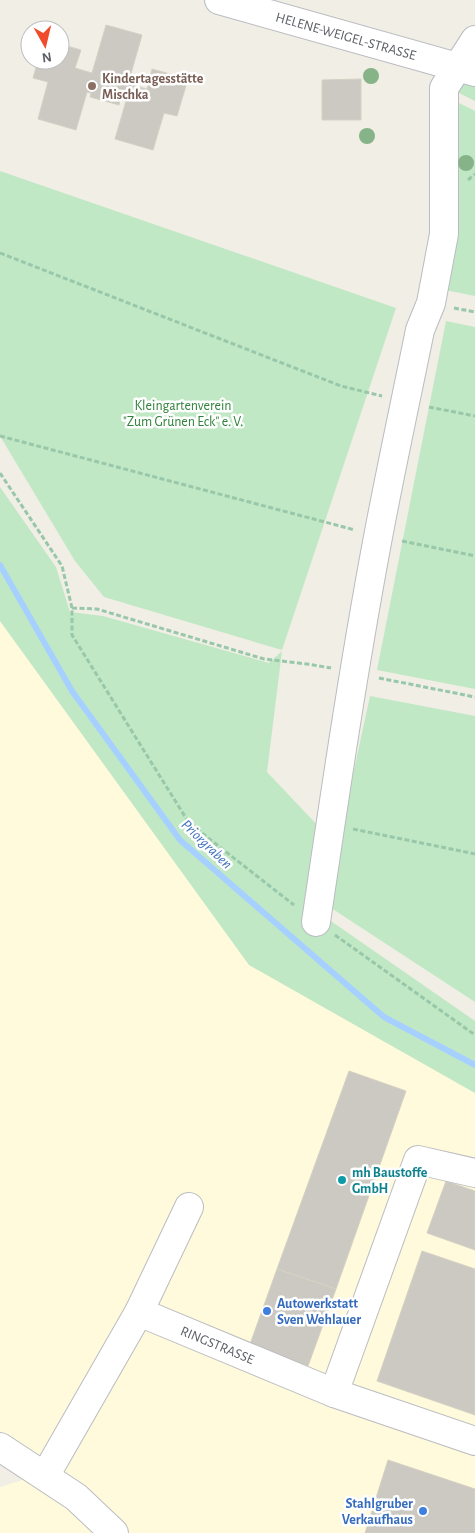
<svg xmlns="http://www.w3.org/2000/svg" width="475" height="1533" font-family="'Alegreya Sans',sans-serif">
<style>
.commercial{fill:#fffadb}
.green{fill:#c1e8c5}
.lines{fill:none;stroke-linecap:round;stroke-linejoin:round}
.stream{stroke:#a6d0ff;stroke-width:6}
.building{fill:#cbc9c1;stroke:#d5d1c3}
.minor-casing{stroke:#babcc1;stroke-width:30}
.path{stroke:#99c7aa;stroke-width:3;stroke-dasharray:5 2.5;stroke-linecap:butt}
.minor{stroke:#fff;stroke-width:28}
.tree{fill:#86b388}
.education-dot{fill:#8d6e63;stroke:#fff;stroke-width:2}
.culture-dot{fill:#0f9aa8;stroke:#fff;stroke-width:2}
.shop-dot{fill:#3f7fe0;stroke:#fff;stroke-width:2}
.labels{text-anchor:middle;stroke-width:5;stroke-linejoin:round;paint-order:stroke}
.street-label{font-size:14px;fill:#5d6066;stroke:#fff}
.education-label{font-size:14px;font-weight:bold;fill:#785e54;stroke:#fff;text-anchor:start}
.park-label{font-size:14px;fill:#30823b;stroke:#fff}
.culture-label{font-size:14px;font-weight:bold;fill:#0d838f;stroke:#fff;text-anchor:start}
.shop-label{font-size:14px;font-weight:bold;fill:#366cbe;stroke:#fff;text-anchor:start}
.water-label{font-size:15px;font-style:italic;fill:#4073bf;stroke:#fff}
</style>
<rect width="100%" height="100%" fill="#f0eee5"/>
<path class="commercial" d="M0 621 249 965 475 1093V1533H125L0 1439Z
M29 1478 100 1533H0V1487Z"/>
<path class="green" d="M462 82 475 86V101L455 91Z
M451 99 475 111V296L440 289Z
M0 171 396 308 282 650 104 597 75 561 0 436Z
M446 321 475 327V689L377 670Z
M0 487 56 567 70 612 103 616 269 663 282 651 267 772 322 830 315 910 475 1021V1093L249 965 0 621Z
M370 696 475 716V1002L325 904Z"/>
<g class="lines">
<path class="stream" d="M0 565 72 691 180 840 384 1017 475 1065"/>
</g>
<path class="building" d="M106 25 142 35 128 84 147 89 152 69 188 79 177 116 164 113 153 150 115 139 126 101 120 100 119 105 90 97 91 93 87 92 76 130 38 119 48 82 33 78 38 60H60V44L81 50 75 68 92 73Z
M361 79V120H322V80Z
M349 1071 406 1091 336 1289 277 1269Z
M446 1181 475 1191V1250L427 1233Z
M422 1251 475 1269V1415L377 1381Z
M277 1269 336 1289 308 1366 249 1347Z
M388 1460 475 1489V1533H365Z"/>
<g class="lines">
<defs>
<g id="minor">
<path id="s1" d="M219 0 475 72"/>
<path d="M316 922C335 793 354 665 378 537 391 468 406 399 420 330L431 303 444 234V88L475 40"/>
<path id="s2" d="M139 1312 334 1393 475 1441"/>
<path d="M334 1393 418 1160 475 1173"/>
<path d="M0 1447 76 1497 114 1533"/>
<path d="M45 1476 139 1312 189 1207"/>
</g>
</defs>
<use href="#minor" class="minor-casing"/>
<path class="path" d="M468 180 475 174
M0 253 341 386 382 396
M454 308 475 312
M429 407 475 416
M0 436 355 530
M0 473 62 566 72 608V635L189 823 294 905
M402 541 475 556
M72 608 97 609 264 659 307 664 331 668
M379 678 475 697
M353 829 475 854
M335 935 475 1035"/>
<use href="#minor" class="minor"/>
</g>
<g class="tree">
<circle cx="371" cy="76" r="8"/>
<circle cx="367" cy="136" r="8"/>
<circle cx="466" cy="163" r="8"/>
</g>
<circle class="education-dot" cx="92" cy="86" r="5"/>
<circle class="culture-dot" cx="342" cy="1180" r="5"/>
<g class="shop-dot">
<circle cx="267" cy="1311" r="5"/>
<circle cx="423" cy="1511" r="5"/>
</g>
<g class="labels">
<g class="street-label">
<text dy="5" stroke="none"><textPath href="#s1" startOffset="132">HELENE-WEIGEL-STRASSE</textPath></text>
<text dy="5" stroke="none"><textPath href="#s2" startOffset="85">RINGSTRASSE</textPath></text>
</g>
<g class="education-label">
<text x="102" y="83">Kindertagesstätte<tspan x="102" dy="16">Mischka</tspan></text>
</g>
<g class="park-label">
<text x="183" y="410">Kleingartenverein<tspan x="183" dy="16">"Zum Grünen Eck" e. V.</tspan></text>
</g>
<g class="culture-label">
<text x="352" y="1177">mh Baustoffe<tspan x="352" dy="16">GmbH</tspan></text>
</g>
<g class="shop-label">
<text x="277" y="1308">Autowerkstatt<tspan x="277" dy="16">Sven Wehlauer</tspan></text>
<text x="413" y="1508" text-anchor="end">Stahlgruber<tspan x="413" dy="16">Verkaufhaus</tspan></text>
</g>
<g class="water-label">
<text transform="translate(207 844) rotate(44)" y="5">Priorgraben</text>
</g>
</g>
<g transform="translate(45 45) rotate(172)"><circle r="24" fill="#ffffff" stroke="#bebfc2"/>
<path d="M0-4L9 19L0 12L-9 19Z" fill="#f04c2b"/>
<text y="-8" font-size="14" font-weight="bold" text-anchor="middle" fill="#5d6066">N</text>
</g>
</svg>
